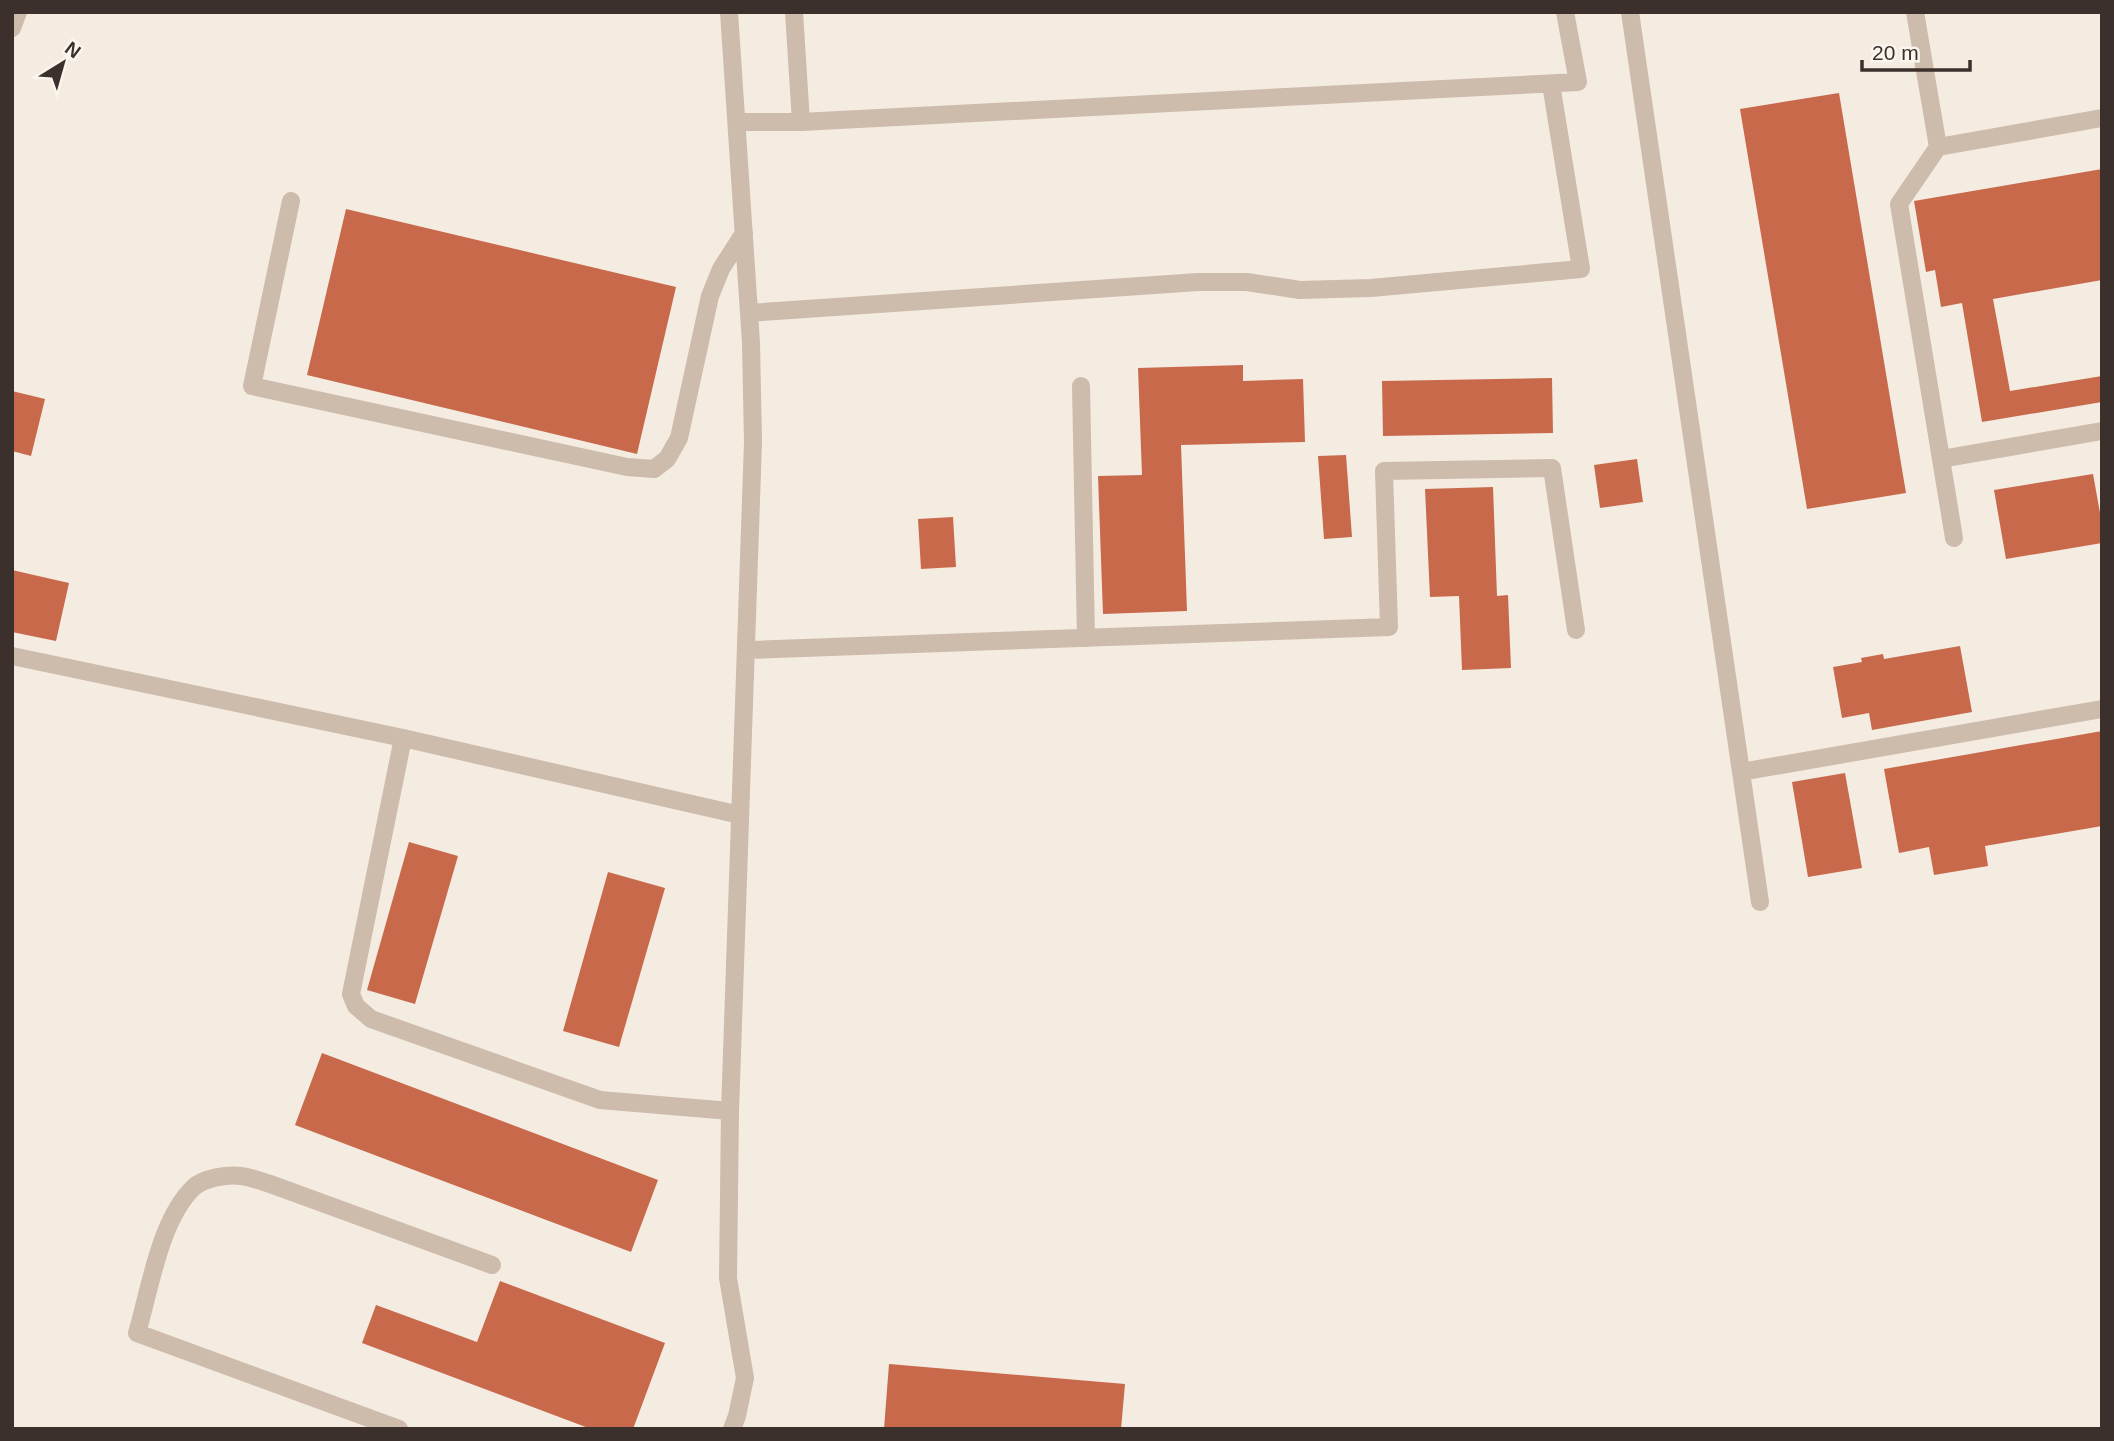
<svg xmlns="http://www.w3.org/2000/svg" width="2114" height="1441" font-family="Helvetica,sans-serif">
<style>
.building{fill:#c8694b}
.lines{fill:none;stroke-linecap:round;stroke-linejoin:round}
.lane{stroke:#cdbbac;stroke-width:18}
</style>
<rect width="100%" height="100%" fill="#f4ebe1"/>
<path class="building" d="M1839 93 1906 493 1807 509 1740 109Z
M2102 169V280L1993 299 2010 391 2102 376V402L1982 422 1962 303 1941 307 1935 270 1926 272 1914 201Z
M346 209 676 287 637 454 307 375Z
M1243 365V381L1303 379 1305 442 1181 445 1187 611 1103 614 1098 476 1142 475 1138 368Z
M1552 378 1553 433 1383 436 1382 381Z
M12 391 45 399 31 456 12 451Z
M1346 455 1352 537 1324 539 1318 456Z
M1637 459 1643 502 1600 508 1594 465Z
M2093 474 2102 524V543L2006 559 1994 490Z
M1493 487 1497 596 1508 595 1511 668 1462 670 1459 596 1430 597 1425 489Z
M953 517 956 567 921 569 918 519Z
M12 570 69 583 56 641 12 632Z
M1960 646 1972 712 1872 730 1869 713 1842 718 1833 667 1862 662 1861 658 1883 654 1884 659Z
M2102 731V826L1985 846 1988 866 1934 875 1929 847 1899 853 1884 769Z
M1845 773 1862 868 1808 877 1792 782Z
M409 842 458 856 415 1004 367 990Z
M608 872 665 888 619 1047 563 1031Z
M322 1053 658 1180 631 1252 295 1125Z
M500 1281 665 1343 633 1429H591L362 1343 376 1305 477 1342Z
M889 1364 1125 1384 1121 1429H884Z"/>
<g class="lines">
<path class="lane" d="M729 12 751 343 753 442 730 1111 728 1278 745 1378 737 1416 732 1429
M794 12 801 122
M1630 12 1760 902
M1915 12 1938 147 1899 204 1954 538
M12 28 18 12
M737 122H801L1578 82 1565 12
M1938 147 2102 118
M291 201 252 386 627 467 654 469 667 459 679 438 710 296 721 269 744 233
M749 313 1198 282H1247L1300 290 1371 288 1581 269 1551 84
M1081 386 1086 638
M1941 459 2102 431
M747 650 1389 627 1384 471 1552 468 1576 630
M12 656 403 738
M1741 772 2102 709
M730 1111 600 1100 371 1019 356 1006 351 994 403 738 740 815
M399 1429 137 1333C150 1289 160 1219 194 1187 204 1178 228 1174 241 1176 252 1177 262 1182 273 1185L492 1265"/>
</g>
<rect width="2114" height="1441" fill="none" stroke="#3b302b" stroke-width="28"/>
<g transform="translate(63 63) rotate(37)" stroke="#fbf5ee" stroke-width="5" paint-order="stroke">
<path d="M0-5L12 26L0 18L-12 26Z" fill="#3b302b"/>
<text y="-10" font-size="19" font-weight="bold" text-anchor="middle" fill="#3b302b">N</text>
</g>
<path d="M1862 60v10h108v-10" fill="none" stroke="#3b302b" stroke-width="3.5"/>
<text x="1872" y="60" font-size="21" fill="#3b302b" stroke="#fbf5ee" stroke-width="5" paint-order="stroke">20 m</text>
</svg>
